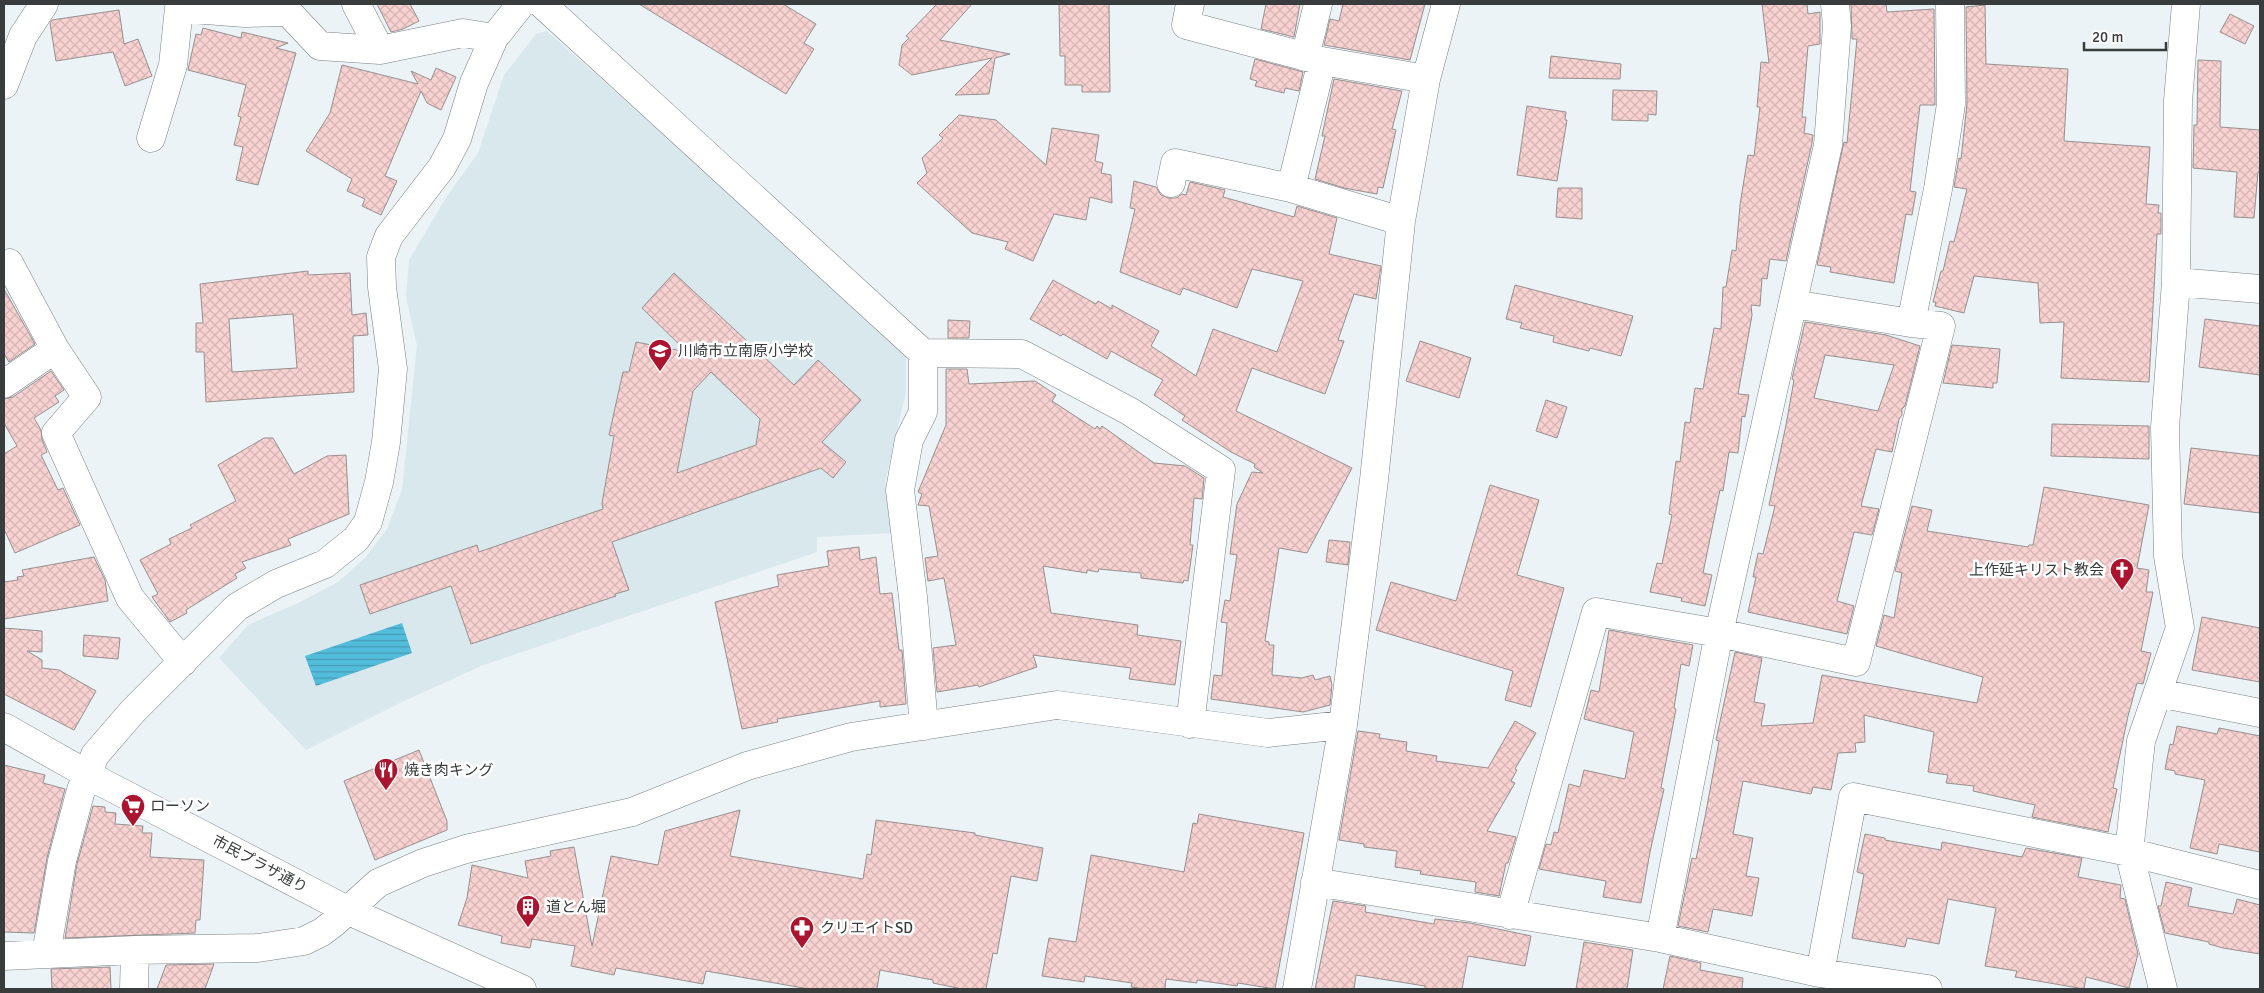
<svg xmlns="http://www.w3.org/2000/svg" width="2264" height="993" font-family="Signika,'Noto Sans JP',sans-serif">
<style>
.built{fill:#d8e8ed}
.water{fill:url(#water-rules)}
.building{fill:url(#building-cross-hatch);stroke:#97908f;fill-rule:evenodd}
.lines{fill:none;stroke-linecap:round;stroke-linejoin:round}
.minor-casing{stroke:#7a8184;stroke-width:29}
.minor{stroke:#fff;stroke-width:28}
.labels{text-anchor:middle;stroke-width:5;stroke-linejoin:round;paint-order:stroke}
.poi-label{font-size:15px;fill:#393c3d;stroke:#fff;text-anchor:start}
.street-label{font-size:15px;fill:#393c3d;stroke:#fff}
</style>
<defs>
<pattern id="water-rules" width="6" height="5" patternUnits="userSpaceOnUse" patternTransform="scale(1.25)"><rect width="6" height="5" fill="#52bddb"/><path d="M0 2.5h6" fill="none" stroke="#459bb3"/></pattern>
<pattern id="building-cross-hatch" width="8" height="8" patternUnits="userSpaceOnUse" patternTransform="scale(1.25)"><rect width="8" height="8" fill="#f8d2d1"/><path d="M0 0l8 8M0 8l8-8" fill="none" stroke="#d5b5b4"/></pattern>
</defs>
<rect width="100%" height="100%" fill="#ebf3f6"/>
<path class="built" d="M547 31 906 351V392L885 482 892 533 817 537V552L481 666 402 702 306 750 219 658 248 625 298 603 338 582 366 557 387 529 402 490 417 345 406 298 409 260 447 196 478 153 504 75 536 34Z"/>
<path class="water" d="M402 623 412 653 316 686 305 656Z"/>
<path class="building" d="M377 4H410L419 21 403 29 391 32Z
M639 4H783L816 24 804 43 814 49 786 94Z
M937 4H972L940 40 1010 54 995 58 989 94 955 95 992 58 912 75 899 65 902 45 909 38 906 36Z
M1059 4H1109L1110 92H1082V85H1065V56H1060Z
M1266 4H1300L1294 37 1261 29Z
M1343 4H1425L1410 60 1324 45 1330 19 1339 21Z
M1762 4H1807L1808 14 1820 12V44L1808 46 1802 117H1806L1804 133 1813 135 1812 143 1786 261 1770 259 1767 279 1762 278 1760 306 1751 305 1752 315 1738 394 1749 395 1745 417 1742 416 1738 453 1729 452 1723 491 1720 490 1703 573 1712 575 1705 606 1681 601 1682 598 1650 592 1657 563 1662 564 1672 515 1669 514 1676 461 1680 462 1685 422 1690 423 1695 388 1703 389 1714 328 1721 329 1723 287H1726L1732 250 1736 251 1740 205 1748 155 1754 156 1760 107H1757L1761 62 1769 63Z
M1851 4H1886L1887 12 1934 9 1935 103V105H1920L1910 191 1916 192 1912 215 1906 214 1894 283 1830 272 1831 267 1817 265 1844 142 1847 143 1857 39H1852Z
M1985 5 1986 64 2068 69 2064 141 2150 147 2146 204 2159 205 2158 213H2161V234H2157L2149 382 2061 378 2064 322 2040 323 2038 283 1974 276 1964 313 1935 306 1936 302H1933L1941 271H1943L1950 241 1954 242 1967 189 1954 187 1959 158 1961 159 1967 104 1966 7Z
M119 10 124 44 138 39 152 76 125 86 113 52 56 61 50 23 52 20Z
M2230 14 2254 26 2245 44 2220 32Z
M203 28 241 38 242 32 288 43 276 48 296 53 258 185 236 180 243 147 234 145 241 117 238 116 246 85 188 70 196 34 201 35Z
M1551 56 1621 64 1620 79 1549 78Z
M1255 59 1303 72 1299 91 1285 88 1284 93 1255 86 1257 81 1250 79Z
M2198 60 2221 61 2220 127 2260 130V172H2258L2254 218 2234 217 2237 172 2193 168 2194 125H2197Z
M342 65 418 84 411 71 431 80 436 68 456 77 441 110 427 103 421 91 385 176 397 181 381 215 362 206 365 199 347 191 352 179 306 151 330 113Z
M1334 79 1402 91 1392 129 1396 130 1383 188 1378 187 1377 194 1344 188 1315 179 1325 136H1322Z
M1613 90 1657 91 1656 115 1648 114V121L1612 120Z
M1527 106 1566 112 1565 120H1567L1557 181 1517 175Z
M959 115 996 120 1046 165 1052 128 1099 135 1095 161 1103 163 1101 173 1111 175 1112 203 1090 197 1086 220 1054 214 1033 261 1005 249 1008 242 972 233 917 183 927 173 922 158 943 138 939 135Z
M1134 181 1156 187 1161 195 1168 198H1176L1182 194 1186 195 1190 182 1225 190 1223 197 1294 217 1297 206 1337 218 1329 254 1381 266 1376 299 1354 294 1338 340 1344 341 1325 394 1252 368 1236 411 1352 468 1307 553 1279 548 1265 641 1269 642V645H1274L1272 675 1302 678 1313 675 1315 680 1330 676 1332 685 1330 705 1303 712 1211 699 1214 675 1222 676 1227 623 1221 622 1225 600 1230 601 1237 555 1230 554 1237 504 1252 472 1263 473 1254 467 1255 464 1231 452 1182 420 1185 416 1154 395 1163 380 1111 351 1107 359 1063 334 1061 336 1030 319 1053 280 1096 304 1098 301 1112 309V305L1159 331 1151 346 1196 376 1213 329 1277 352 1303 281 1252 269 1237 308 1183 288 1180 295 1120 272 1135 209 1130 208Z
M1558 188H1582V219L1556 217Z
M308 271V275L350 273 352 315 366 313 368 335 353 336 354 392 206 402 204 352H196V323H203L200 284ZM293 314 297 368 232 372 229 319Z
M674 273 794 385 818 360 861 400 822 442 846 462 833 478 821 468 612 542 629 590 615 594 616 596 471 644 451 586 370 614 360 585 477 545 479 552 603 509 602 503 614 436 609 435 623 372H629L636 342 687 352 642 308ZM711 372 760 419 756 445 677 473 693 391Z
M1515 285 1633 316 1621 356 1590 348 1589 351 1553 342 1554 336 1520 328 1522 323 1506 319Z
M4 289 35 344 9 362 4 354Z
M2205 319 2260 326V375L2199 367Z
M948 320 970 321 969 338H948Z
M1805 322 1886 335 1920 346 1905 406 1902 409V415L1899 419 1892 452 1876 449 1861 506 1879 509 1872 535 1854 532 1837 601 1854 606 1847 634 1748 612 1756 577H1753L1758 553 1763 554 1775 506 1769 505 1786 425 1794 380 1792 379ZM1825 355 1894 365 1878 411 1814 398Z
M1420 341 1471 358 1459 398 1406 381Z
M1952 345 2000 349 1997 383H1993V388L1943 383Z
M946 369H967L969 384 1035 381 1056 395 1052 401 1095 429 1097 426 1100 429 1102 426 1154 463 1185 466 1204 478 1202 499 1194 498 1190 545H1193L1188 581 1184 580 1183 583 1141 578V573L1099 569 1098 572 1087 570V573L1043 566 1051 613 1138 625 1137 635 1181 641 1175 685 1129 679 1131 668 1033 655 1037 667 979 687 978 685 937 692 933 648 956 645 944 578 928 581 925 558 938 556 929 506 918 505 922 494 918 492 946 425Z
M51 371 64 390 55 396 59 402 34 418 41 430 42 439 47 452 41 455 58 490 63 488 80 525 15 553 4 529V454L17 446 4 423V399L13 397Z
M1546 400 1567 407 1557 438 1536 431Z
M2052 424 2149 426V459L2051 456Z
M264 438H273L294 474 327 456 346 455 349 514 288 539 291 545 242 562 246 568 235 574 237 578 186 610 187 613 170 622 152 597 158 594 140 560 171 544 169 539 192 528 190 525 236 501 218 465Z
M2191 448 2260 456V513L2184 504Z
M1490 485 1539 500 1517 575 1564 588 1531 707 1505 700 1513 671 1376 630 1391 582 1456 601Z
M2044 487 2149 505 2137 568 2149 570 2146 592H2153L2141 651 2151 653 2143 684 2137 683 2128 716 2113 788 2117 789 2108 832 2032 817 2035 805 1973 791 1974 786 1946 783 1948 775 1928 772 1934 732 1864 715 1865 742 1855 743 1856 752 1838 753 1831 790 1813 787 1811 794 1743 781 1733 834 1753 838 1746 876 1759 878 1752 916 1713 909 1708 932 1678 926 1692 858 1696 859 1705 817 1719 741 1716 740 1735 652 1762 658 1754 702 1765 704 1761 726 1813 723 1822 675 1977 703 1983 677 1876 646 1884 615 1894 618 1902 573 1895 571 1912 506 1932 510 1927 531 2028 547 2029 545H2033Z
M1329 540 1350 542 1348 565 1326 562Z
M859 547 860 560 876 557 880 594 892 593 899 650H902L906 704 880 707V701L777 719 778 722 742 729 715 602 779 586 777 575 829 566 827 551Z
M94 557 105 580 108 601 4 619V582L18 580 17 577 24 576 22 570Z
M2202 617 2260 628V682L2192 670Z
M4 628 42 631V652L27 651 42 660V668L59 670 96 691 74 730 4 694Z
M1609 630 1693 645 1689 666 1681 664 1674 708 1676 709 1661 788 1664 789 1650 852 1641 903 1603 897 1606 881 1539 869 1546 844 1551 845 1554 832 1558 833 1569 784 1580 787 1584 770 1625 779 1634 732 1584 719 1591 690 1599 692Z
M84 635 120 638 118 659 83 656Z
M1515 721 1536 733 1515 769 1517 770 1511 781 1515 783 1487 831 1516 837 1508 863H1506L1499 896 1475 892 1476 882 1420 874 1421 871 1395 867 1397 851 1364 847V844L1339 840 1358 731 1380 734 1379 738 1407 742 1406 751 1437 756 1436 761 1488 768Z
M2177 726 2217 734 2219 728 2260 736V852L2219 844 2217 854 2190 848 2205 780 2175 774V771L2165 769 2170 744 2173 745Z
M419 750 447 821V830L375 860 344 781Z
M4 765 45 775 43 783 65 789 47 858 34 933 4 932Z
M93 806 105 807V812L116 813 115 824 143 826 142 833H152L150 857 204 860 200 920H196L195 933 65 938 77 864Z
M740 810 730 856 863 879 867 854 871 855 876 820 975 833V835L1043 848 1037 881 1011 876 997 954 993 953 986 989H962L933 983V980L880 970 877 989H809L706 971 703 984 616 968 614 975 571 966 575 946 532 939 530 948 501 943 502 936 458 925 467 898 472 865 528 878 525 861 551 856 550 851 574 847 592 946 611 856 658 865 665 831Z
M1199 814 1304 833 1275 989 1238 983 1237 986 1197 980V983L1166 979 1165 989H1145L1131 987 1132 983 1085 976 1084 982 1042 976 1049 938 1076 942 1091 855 1184 872 1193 823 1197 824Z
M1865 834 1885 838V840L1941 850 1942 842 2022 857 2026 848 2082 858 2078 877 2121 885 2120 898 2125 899 2138 954 2129 988 2086 977 2084 989 2015 977 2017 971 1985 966 1996 908 1948 899 1939 944 1907 938 1905 947 1852 938 1864 874 1857 872Z
M2166 882 2192 888 2188 906 2233 914 2237 899 2260 905V954L2223 948 2209 944V942L2165 933 2158 906H2161Z
M1333 901 1366 906 1365 912 1434 924 1435 919 1470 923 1531 936 1525 966 1468 956 1462 989H1425V986L1356 975 1354 989H1315Z
M1584 942 1633 950 1627 989H1576Z
M1670 956 1701 963 1700 970 1743 978 1742 989H1663Z
M214 964 205 989H157L166 965Z
M110 967 111 989H52L51 969Z"/>
<g class="lines">
<defs>
<path id="minor" d="M356 4 380 50
M542 4 923 353 1022 354 1129 411 1221 470 1190 724
M1190 4 1186 25 1322 61 1426 79
M1305 57 1318 4
M4 85 23 36 44 4
M151 138 173 65 179 8 245 13 288 12 320 46 380 50 463 33 494 38
M1171 183 1175 163 1291 188 1401 221
M1291 188 1322 61
M4 267 9 263 55 349 87 397 56 433 130 598 183 662
M2176 282 2260 289
M1911 323 1938 189 1951 104 1950 4
M923 353V412L909 440 900 490 913 597 924 726
M4 384 55 349
M2158 693 2260 713
M4 727 103 783 349 911 522 989
M1315 882 1660 938 1820 973 1928 989
M1510 915 1596 612 1719 633 1856 662 1941 326 1911 323 1793 304
M1660 938 1719 633 1828 145 1837 26 1835 4
M46 954 62 861 81 790 95 755 133 711 237 607 276 584 325 564 356 539 368 522 379 482 386 442 393 369 382 287 381 257 389 236 442 167 457 139 474 83 494 38 521 4
M4 956 135 950 258 948 304 941 322 932 335 922 378 883 423 863 466 849 632 812 747 766 851 737 1057 705 1268 733 1343 725
M1820 973 1853 797 2129 852 2260 885
M134 989 135 950
M1297 989 1343 725 1374 480 1401 221 1426 79 1446 4
M2163 989 2129 852 2141 741 2180 628 2168 556 2165 427 2176 282 2178 101 2186 4"/>
</defs>
<use href="#minor" class="minor-casing"/>
<use href="#minor" class="minor"/>
</g>
<defs>
<symbol id="school-pin" viewBox="-11 -11 22 30"><path d="M0 17L-7.5 6A9.5 9.5 0 1 1 7.5 6Z" fill="#aa142f" stroke="#fff"/><path d="M0-5L7-2L0 1L-7-2ZM-4 1L0 2.5L4 1V4Q0 6-4 4Z" fill="#fff"/></symbol>
<symbol id="church-pin" viewBox="-11 -11 22 30"><path d="M0 17L-7.5 6A9.5 9.5 0 1 1 7.5 6Z" fill="#aa142f" stroke="#fff"/><path d="M-1.2-6h2.4v3.5h3.3v2.4h-3.3V6h-2.4V-.1h-3.3v-2.4h3.3Z" fill="#fff"/></symbol>
<symbol id="restaurant-pin" viewBox="-11 -11 22 30"><path d="M0 17L-7.5 6A9.5 9.5 0 1 1 7.5 6Z" fill="#aa142f" stroke="#fff"/><path d="M-5-6h1v4h1v-4h1v4h1v-4h1v5L-1.5 .5V6h-2V.5L-5-1ZM5-6V6H3V1.5H1.5Q1.5-4 5-6Z" fill="#fff"/></symbol>
<symbol id="supermarket-pin" viewBox="-11 -11 22 30"><path d="M0 17L-7.5 6A9.5 9.5 0 1 1 7.5 6Z" fill="#aa142f" stroke="#fff"/><path d="M-6-5.5h2.5l.6 2H6L4.5 2H-2.5L-4.4-4H-6ZM-1.5 3.2a1.3 1.3 0 1 0 .1 0ZM3 3.2a1.3 1.3 0 1 0 .1 0Z" fill="#fff"/></symbol>
<symbol id="building-pin" viewBox="-11 -11 22 30"><path d="M0 17L-7.5 6A9.5 9.5 0 1 1 7.5 6Z" fill="#aa142f" stroke="#fff"/><path d="M-4-6H4V6H1V3H-1V6H-4ZM-2.5-4.3h1.7v1.8h-1.7ZM.8-4.3h1.7v1.8H.8ZM-2.5-1h1.7V.8h-1.7ZM.8-1h1.7V.8H.8Z" fill="#fff"/></symbol>
<symbol id="pharmacy-pin" viewBox="-11 -11 22 30"><path d="M0 17L-7.5 6A9.5 9.5 0 1 1 7.5 6Z" fill="#aa142f" stroke="#fff"/><path d="M-2-6h4v4h4v4h-4v4h-4v-4h-4v-4h4Z" fill="#fff"/></symbol>
</defs>
<g fill-rule="evenodd">
<use href="#school-pin" x="646" y="337" width="28" height="38"/>
<use href="#church-pin" x="2108" y="556" width="28" height="38"/>
<use href="#restaurant-pin" x="372" y="756" width="28" height="38"/>
<use href="#supermarket-pin" x="119" y="792" width="28" height="38"/>
<use href="#building-pin" x="514" y="893" width="28" height="38"/>
<use href="#pharmacy-pin" x="788" y="914" width="28" height="38"/>
</g>
<g class="labels">
<g class="poi-label">
<text x="678" y="356">川崎市立南原小学校</text>
<text x="2104" y="575" text-anchor="end">上作延キリスト教会</text>
<text x="404" y="775">焼き肉キング</text>
<text x="150" y="811">ローソン</text>
<text x="546" y="912">道とん堀</text>
<text x="820" y="933">クリエイトSD</text>
</g>
<g class="street-label">
<text transform="translate(260 864) rotate(28)" y="5">市民プラザ通り</text>
</g>
</g>
<rect width="2264" height="993" fill="none" stroke="#393c3d" stroke-width="10"/>
<path d="M2084 42v8h82v-8" fill="none" stroke="#393c3d" stroke-width="2.5"/>
<text x="2092" y="42" font-size="15" fill="#393c3d" stroke="#ffffff" stroke-width="4" paint-order="stroke">20 m</text>
</svg>
